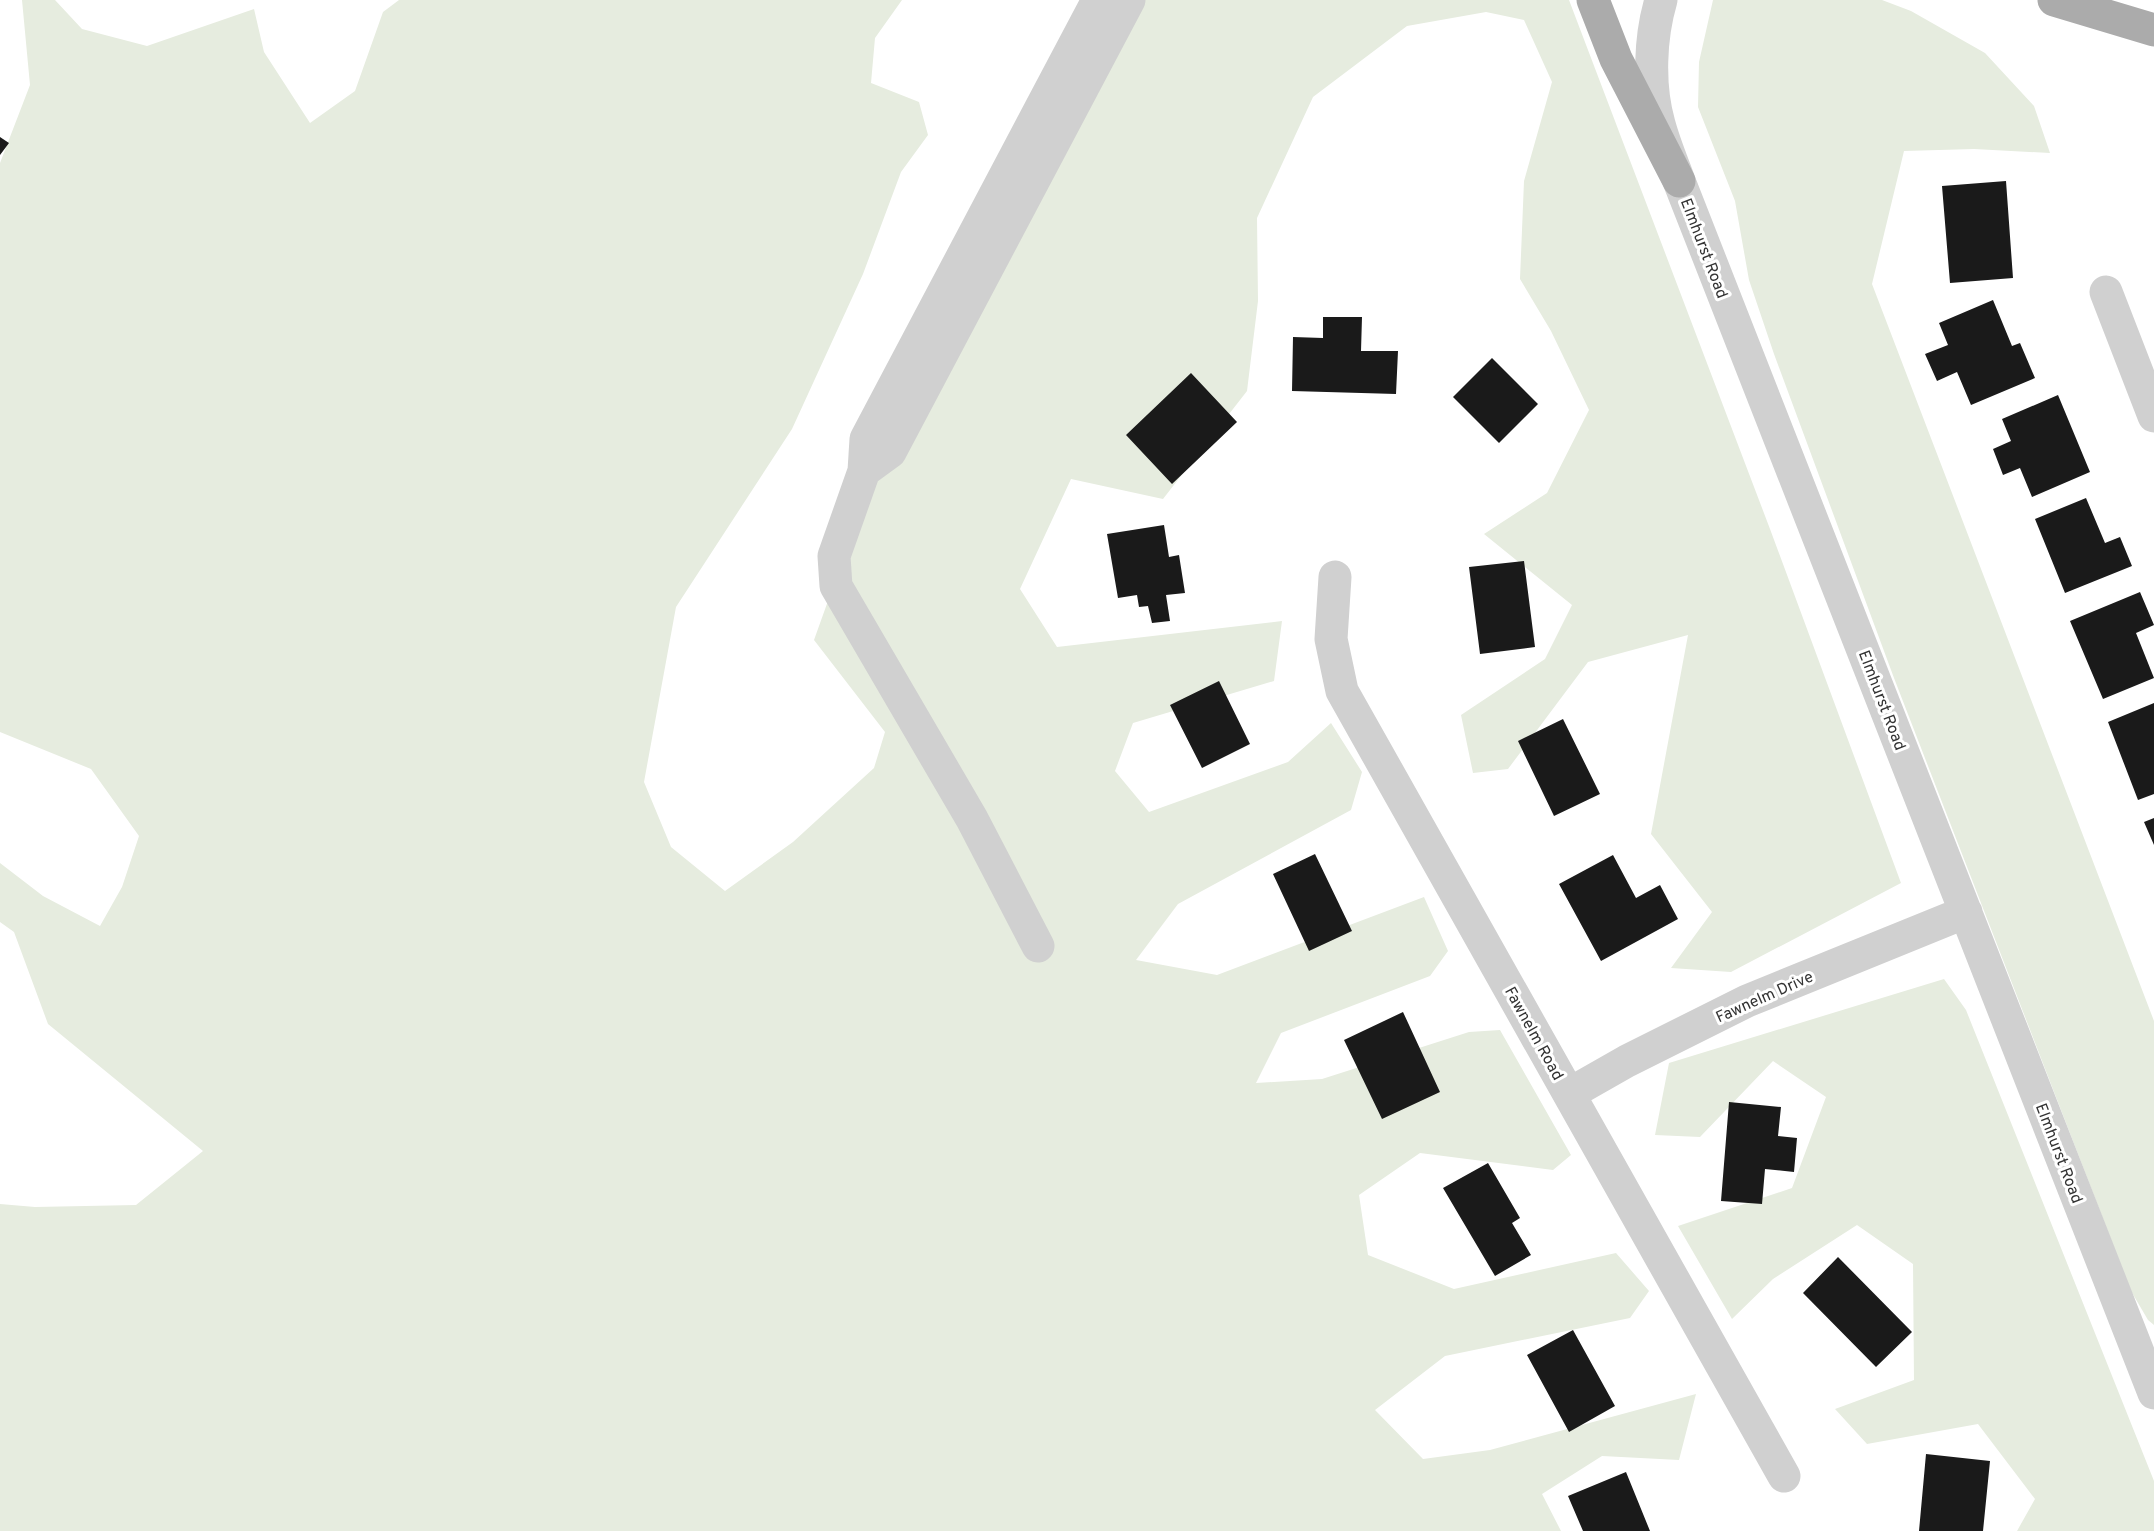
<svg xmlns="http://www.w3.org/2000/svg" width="2154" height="1531" font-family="Overpass,sans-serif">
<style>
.green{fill:#e6ecdf}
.building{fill:#1a1a1a}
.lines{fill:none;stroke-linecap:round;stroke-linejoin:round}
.minor{stroke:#d0d0d0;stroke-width:33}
.major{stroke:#ababab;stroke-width:33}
.labels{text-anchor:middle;stroke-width:6;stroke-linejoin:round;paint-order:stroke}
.street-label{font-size:16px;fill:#333;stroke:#fff}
</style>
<rect width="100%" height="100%" fill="#fff"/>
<path class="green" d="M22 0H55L82 29 147 46 254 9 264 52 310 123 355 91 383 12 399 0H902L875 38 871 83 919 102 928 135 901 172 863 274 792 429 676 607 644 782 671 847 725 891 793 842 874 768 885 732 814 640 891 425 1113 0H1569L1770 529 1901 883 1731 972 1671 968 1712 912 1651 834 1688 635 1588 662 1508 769 1473 773 1461 715 1545 659 1572 605 1484 534 1547 493 1589 410 1551 331 1520 279 1524 181 1552 82 1524 20 1486 12 1407 26 1313 97 1257 218 1258 301 1247 391 1163 499 1071 479 1020 589 1057 647 1282 621 1274 681 1133 723 1115 771 1149 812 1288 762 1331 723 1362 772 1351 810 1178 904 1136 960 1217 975 1424 897 1448 951 1430 976 1281 1033 1256 1083 1322 1079 1469 1032 1500 1030 1571 1155 1553 1170 1420 1153 1359 1195 1368 1255 1454 1289 1616 1253 1649 1291 1630 1318 1445 1356 1375 1410 1423 1459 1490 1450 1696 1394 1679 1460 1602 1456 1542 1494 1561 1531H0V1204L35 1207 136 1205 203 1151 48 1024 14 932 0 922V863L43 896 100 926 122 887 139 836 91 769 0 732V163L30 85Z
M1713 0H1882L1911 11 1985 53 2034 106 2050 153 1974 149 1904 151 1872 284 2154 1021V1325L2148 1320 2131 1291 1894 678 1774 354 1749 280 1735 201 1698 107 1699 62Z
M1944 979 1966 1010 2154 1481V1531H2017L2035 1499 1978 1424 1867 1444 1835 1409 1914 1380 1913 1264 1857 1225 1773 1279 1732 1319 1678 1226 1792 1188 1826 1097 1773 1061 1700 1137 1655 1135 1669 1063Z"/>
<path class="building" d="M0 137 9 143 0 155Z
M2006 181 2013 278 1950 283 1942 186Z
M1993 300 2012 346 2020 343 2035 378 1971 405 1957 372 1937 381 1925 354 1948 345 1939 323Z
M1323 317H1362L1361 351H1398L1396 394 1292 391 1293 337 1323 338Z
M1492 358 1538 404 1499 443 1453 397Z
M1191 373 1237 422 1172 484 1126 435Z
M2058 395 2090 472 2032 497 2020 468 2003 475 1993 449 2011 441 2002 419Z
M2086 498 2105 543 2120 537 2132 566 2065 593 2035 519Z
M1164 525 1169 557 1179 555 1185 593 1166 595 1170 621 1152 623 1148 606 1139 607 1137 595 1118 598 1107 534Z
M1524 561 1535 647 1480 654 1469 567Z
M2140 592 2154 625 2136 633 2154 678 2103 699 2070 621Z
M1219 681 1250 744 1202 768 1170 705Z
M2154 703V794L2138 800 2108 722Z
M1563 719 1600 794 1554 816 1518 741Z
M2154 818V845L2144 822Z
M1315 854 1352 931 1309 951 1273 874Z
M1613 855 1636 898 1660 885 1678 919 1601 961 1559 884Z
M1403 1012 1440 1092 1382 1119 1344 1040Z
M1729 1102 1781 1107 1778 1136 1797 1138 1794 1172 1765 1169 1762 1204 1721 1201Z
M1488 1163 1520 1218 1512 1223 1531 1255 1495 1276 1443 1188Z
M1838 1257 1912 1332 1876 1367 1803 1293Z
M1573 1330 1615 1406 1569 1432 1527 1355Z
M1926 1454 1990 1461 1983 1531H1919Z
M1626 1472 1650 1531H1583L1568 1496Z"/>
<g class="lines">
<path class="minor" d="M1098 0 866 439 864 471 890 452 1129 0
M1661 0C1650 37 1648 86 1659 124 1664 143 1672 162 1679 181L2154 1393
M2106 292 2154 416
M864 471 834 556 836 586 972 819 1038 946
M1335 577 1331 639 1342 691 1784 1476
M1569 1094 1627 1061 1747 1001 1966 912"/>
<path class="major" d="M1593 0 1616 59 1679 181
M2054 0 2154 30"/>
</g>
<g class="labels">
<g class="street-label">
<text transform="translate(1705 248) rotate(69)" y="6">Elmhurst Road</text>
<text transform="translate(1883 700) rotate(69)" y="6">Elmhurst Road</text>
<text transform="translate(1764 996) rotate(-24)" y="6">Fawnelm Drive</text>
<text transform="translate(1535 1033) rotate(61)" y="6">Fawnelm Road</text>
<text transform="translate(2060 1153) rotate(69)" y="6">Elmhurst Road</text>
</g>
</g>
</svg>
